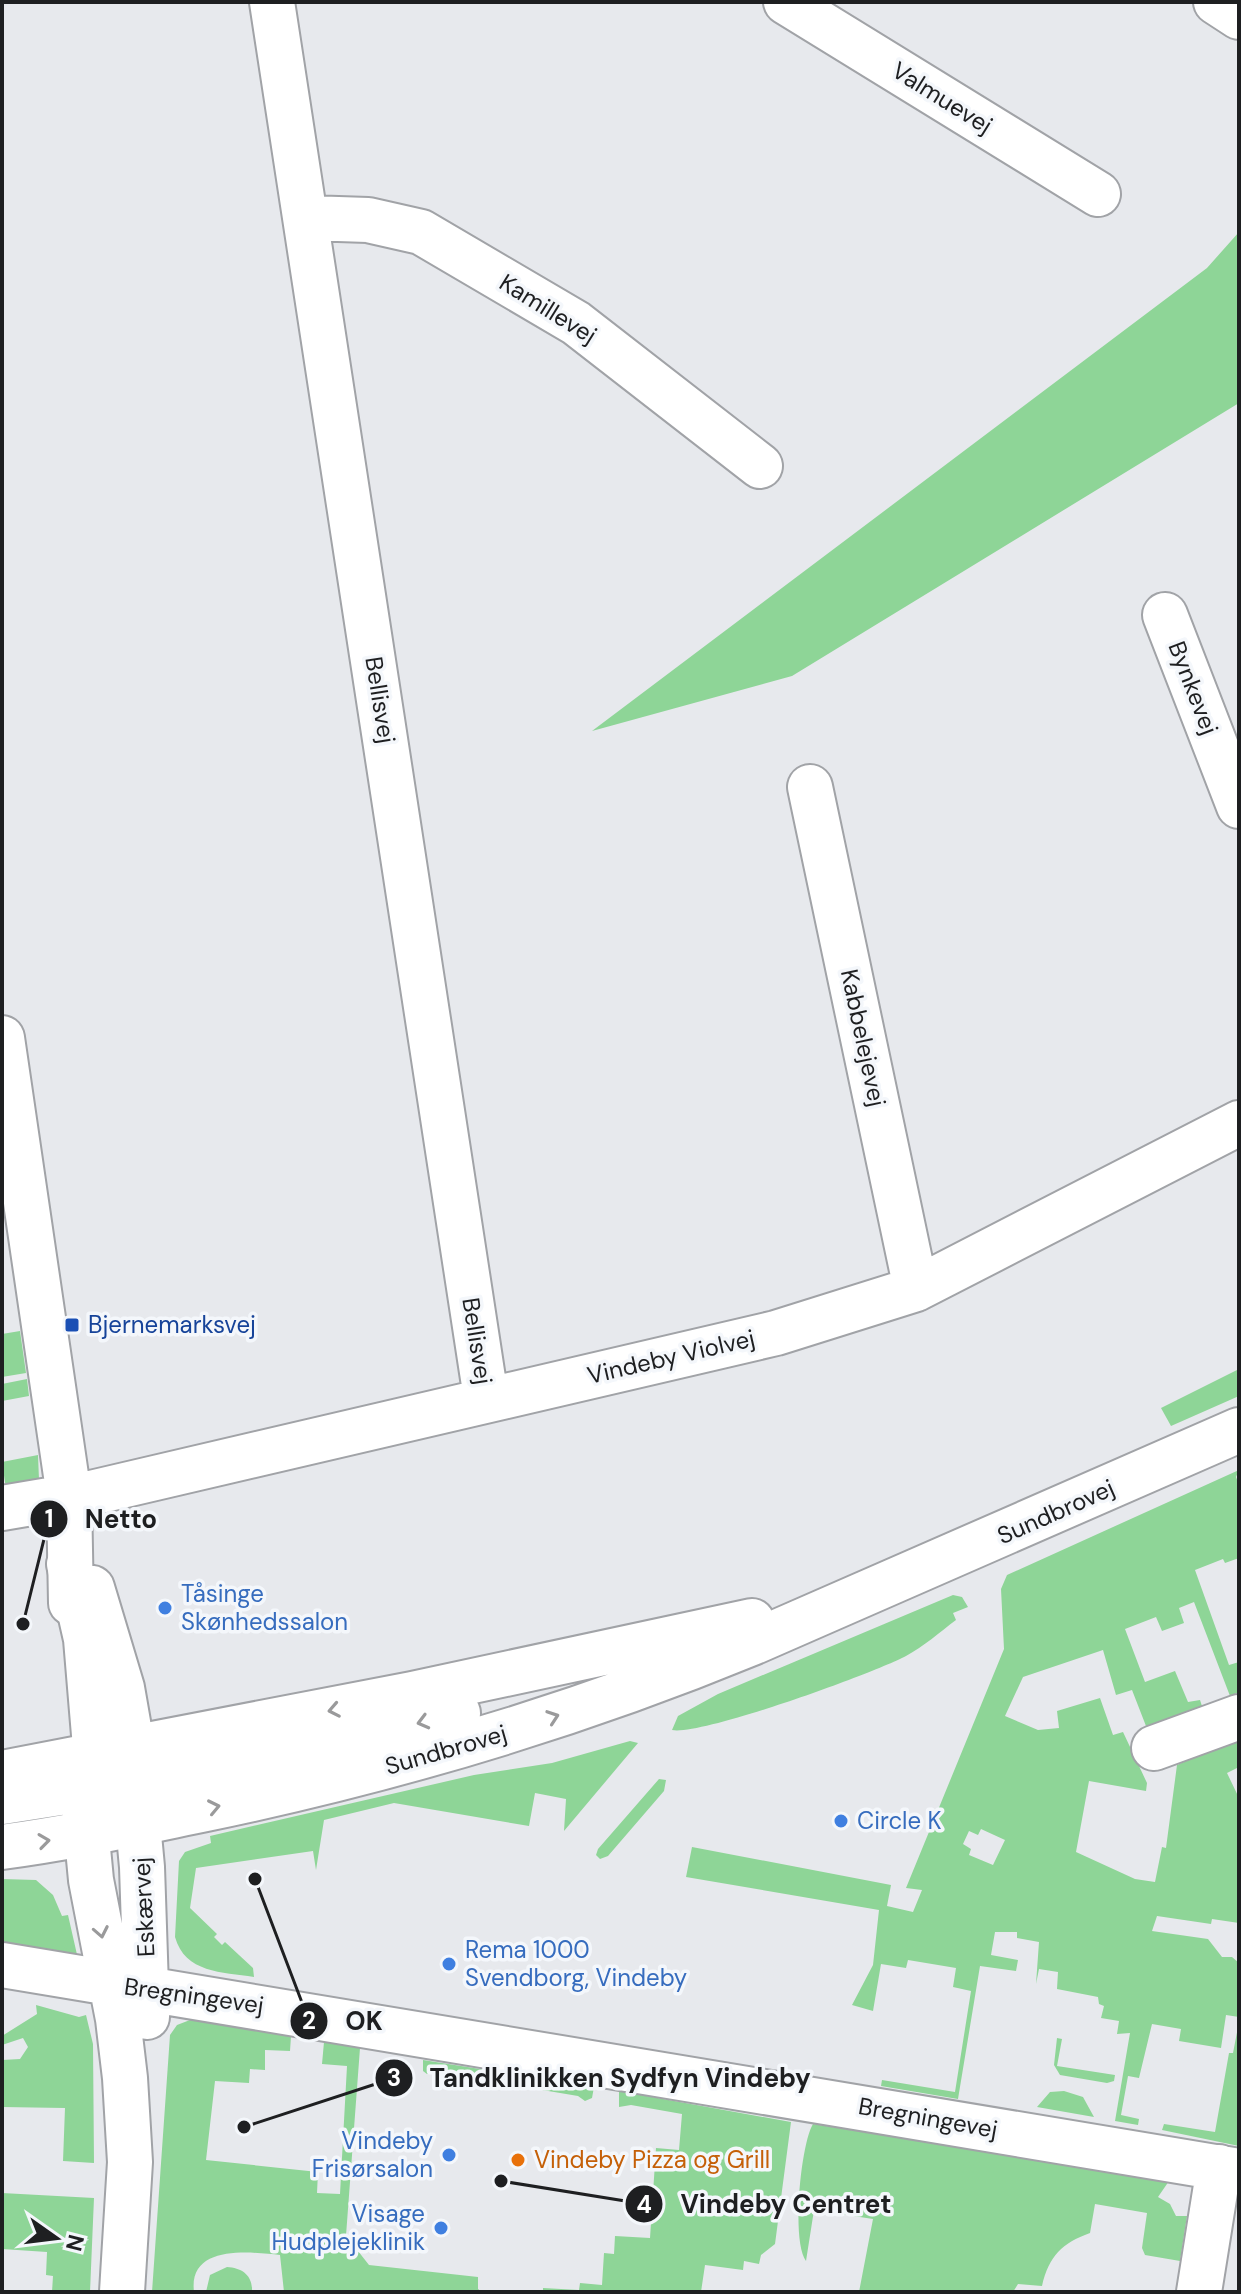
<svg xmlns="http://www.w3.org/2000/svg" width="1241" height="2294" font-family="'DM Sans',sans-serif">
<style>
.green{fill:#8ed597;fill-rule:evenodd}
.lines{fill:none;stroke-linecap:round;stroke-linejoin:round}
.minor-casing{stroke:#a1a3a7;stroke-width:48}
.major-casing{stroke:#a1a3a7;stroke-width:48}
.minor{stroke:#fff;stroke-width:44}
.major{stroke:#fff;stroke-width:44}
.oneway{stroke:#9a9a9b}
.transit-dot{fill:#1a4fb4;stroke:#f4f7fb;stroke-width:3}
.shop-dot{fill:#3f7fe0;stroke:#f4f7fb;stroke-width:3}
.food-dot{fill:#e8710a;stroke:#f4f7fb;stroke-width:3}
.labels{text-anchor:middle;stroke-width:7;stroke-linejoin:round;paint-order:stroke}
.street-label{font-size:24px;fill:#1e1f21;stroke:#f4f7fb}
.transit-label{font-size:24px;fill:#164399;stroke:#f4f7fb;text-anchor:start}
.shop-label{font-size:24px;fill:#366cbe;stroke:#f4f7fb;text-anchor:start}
.food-label{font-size:24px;fill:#c56008;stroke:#f4f7fb;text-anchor:start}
.leader{fill:none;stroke:#1e1f21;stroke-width:3}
.callout-dot{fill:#1e1f21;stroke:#f4f7fb;stroke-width:3}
.mark-label{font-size:24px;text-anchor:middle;font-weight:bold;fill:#fff}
.callout-label{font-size:26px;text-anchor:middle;font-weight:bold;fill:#1e1f21;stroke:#f4f7fb;stroke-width:7;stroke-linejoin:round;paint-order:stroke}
</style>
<rect width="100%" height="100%" fill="#e7e9ed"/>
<path class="green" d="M1239 232V403L792 676 592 731 1207 268Z
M20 1331 26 1373 2 1377V1334Z
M1239 1369V1396L1171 1426 1161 1408Z
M27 1379 29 1396 2 1401V1384Z
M38 1455 39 1480 6 1489 2 1462Z
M1239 1470 1236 1477 1239 1485V1558L1225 1563 1223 1559 1195 1570 1229 1665 1239 1662V1692L1230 1696 1194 1602 1179 1608 1184 1623 1162 1631 1156 1617 1125 1629 1145 1682 1175 1671 1188 1702 1200 1700 1202 1706 1146 1726 1132 1690 1116 1695 1103 1650 1023 1677 1005 1716 1038 1730 1059 1728 1057 1711 1100 1698 1113 1735 1123 1732 1147 1783 1146 1791 1089 1781 1076 1852 1135 1879 1155 1882 1162 1847 1166 1848 1177 1765 1239 1738V1767L1227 1773 1239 1798V1923L1212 1919 1211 1924 1157 1916 1152 1931 1208 1939 1222 1957H1232L1239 1963V2017L1226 2015 1221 2048 1179 2041 1181 2029 1152 2024 1139 2078 1128 2076 1121 2115 1139 2119 1138 2125 1115 2121 1130 2033 1117 2034 1119 2021 1101 2018 1104 2006 1099 2004 1098 1997 1057 1989 1058 1972 1039 1969 1036 1984 1039 1942 1017 1938V1932H995L991 1955 1018 1960 1016 1971 980 1966 958 2099 881 2086 882 2080 955 2092 971 1991 953 1987 956 1968 908 1960 906 1968 881 1964 873 2011 852 2005 873 1965 879 1910 686 1877 692 1847 891 1885 887 1906 913 1912 922 1890 906 1888 1004 1649 1001 1589 1007 1575ZM981 1829 1005 1840 993 1865 969 1855 971 1849 963 1844 969 1831 978 1835Z
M953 1595 962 1597 968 1607 953 1613 956 1620C940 1632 923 1647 906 1656 874 1673 702 1736 672 1730L678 1716 718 1694Z
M630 1741 638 1743 564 1831 566 1799 535 1793 529 1826 394 1803 324 1820 316 1870 313 1851 196 1868 190 1908 217 1934 214 1937 222 1945 225 1942 253 1968 254 1977C222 1972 185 1973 175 1937L179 1861 185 1852 211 1843 210 1836 474 1775 552 1763Z
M659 1779 666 1780 664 1791 608 1856 600 1859 596 1855 598 1849Z
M2 1879 36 1880 53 1895 62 1916 68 1915 78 1959 2 1948Z
M36 2005 79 2017 86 2015 93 2044 94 2163 63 2161 65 2108 2 2107V2060L20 2059 28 2047 23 2038 2 2045V2036L37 2014Z
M190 2020 291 2036 290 2051 265 2050V2070L250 2069 249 2083 215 2081 206 2160 318 2172 317 2193 340 2194 347 2066 322 2064 324 2042 360 2048 345 2249 358 2251 369 2265 478 2277V2289L482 2292H284L280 2255C251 2252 188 2244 194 2292H152L170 2035 177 2025Z
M1239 2022V2146L1162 2130 1164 2124 1215 2132 1229 2053H1233Z
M1057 2038 1062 2039 1057 2066 1115 2075 1114 2081 1107 2083 1060 2075 1054 2065Z
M423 2060 594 2087 592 2098 585 2101 578 2096 435 2072 427 2074 423 2071Z
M619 2091 791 2122 775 2244 761 2255 759 2264 744 2261 743 2270 705 2265 701 2292H543V2288L579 2290 580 2283 602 2285 604 2253 614 2254 615 2236 650 2238 656 2148 679 2150 682 2114 631 2105 619 2107Z
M1064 2091 1083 2097 1094 2117 1037 2107 1050 2092Z
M813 2124 1169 2181 1158 2197 1170 2204 1176 2216H1187L1180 2261 1145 2255 1142 2248 1147 2213 1095 2204 1090 2233C1062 2243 1049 2256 1042 2286L1018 2284 1013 2292H859L873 2219 814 2210 806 2261C791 2241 801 2143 813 2124Z
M2 2193 94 2198 90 2292H52L53 2276 46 2275 47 2252 2 2249Z
M227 2267C242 2268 253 2275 252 2292H206L210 2275Z"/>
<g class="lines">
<defs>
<path id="minor" d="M272 2 486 1398
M786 2 1098 194
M1216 2 1239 17
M308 218 368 220 421 232 576 323 760 466
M1165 615 1239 806
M810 787 916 1289
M2 1038 69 1496 71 1603
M2 1508 91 1493 776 1333 916 1289 1239 1123
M92 1588 122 1688 129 1728 142 1867 147 2017
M1154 1748 1239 1717
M83 1796 91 1880 118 2019 125 2078 130 2162 122 2292
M2 1965 1239 2171
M1199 2292 1219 2167"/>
<path id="major" d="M69 1564 86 1639 98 1783
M2 1773 412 1694 752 1621
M2 1802 98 1787 121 1768
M87 1835 104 1803 135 1786 306 1751 458 1713
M2 1847C71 1838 138 1823 206 1809 393 1770 575 1716 752 1643L1239 1430"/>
</defs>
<use href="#minor" class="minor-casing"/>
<use href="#major" class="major-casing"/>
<use href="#minor" class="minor"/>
<use href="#major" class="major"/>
</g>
<defs><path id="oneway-chevron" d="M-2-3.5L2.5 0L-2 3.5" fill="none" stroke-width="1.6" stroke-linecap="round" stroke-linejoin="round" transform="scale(2)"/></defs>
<g class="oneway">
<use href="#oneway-chevron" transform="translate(334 1710) rotate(169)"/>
<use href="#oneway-chevron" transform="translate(553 1717) rotate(-19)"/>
<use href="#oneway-chevron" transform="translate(423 1722) rotate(165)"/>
<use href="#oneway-chevron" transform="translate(214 1807) rotate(-12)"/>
<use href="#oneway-chevron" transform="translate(44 1841) rotate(-8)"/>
<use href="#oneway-chevron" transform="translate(101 1932) rotate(79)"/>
</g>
<rect class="transit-dot" x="64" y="1317" width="16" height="16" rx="4"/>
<g class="shop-dot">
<circle cx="165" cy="1608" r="8"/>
<circle cx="841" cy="1821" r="8"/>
<circle cx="449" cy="1964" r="8"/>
<circle cx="449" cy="2155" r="8"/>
<circle cx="441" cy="2228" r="8"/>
</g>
<circle class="food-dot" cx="518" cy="2160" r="8"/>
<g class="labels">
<g class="street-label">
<text transform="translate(942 98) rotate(32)" y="8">Valmuevej</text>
<text transform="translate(548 309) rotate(32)" y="8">Kamillevej</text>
<text transform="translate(1193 688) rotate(69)" y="8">Bynkevej</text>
<text transform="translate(380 700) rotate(81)" y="8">Bellisvej</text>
<text transform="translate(863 1038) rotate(78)" y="8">Kabbelejevej</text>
<text transform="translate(477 1341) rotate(81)" y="8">Bellisvej</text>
<text transform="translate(671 1357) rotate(-13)" y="8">Vindeby Violvej</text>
<text transform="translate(1056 1512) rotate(-24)" y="8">Sundbrovej</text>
<text transform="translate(446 1750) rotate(-16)" y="8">Sundbrovej</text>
<text transform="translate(144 1907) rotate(-93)" y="8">Eskærvej</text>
<text transform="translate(194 1996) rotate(8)" y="8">Bregningevej</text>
<text transform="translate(928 2118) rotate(10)" y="8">Bregningevej</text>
</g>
<g class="transit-label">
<text x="88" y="1333">Bjernemarksvej</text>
</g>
<g class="shop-label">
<text x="181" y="1602">Tåsinge<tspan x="181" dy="28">Skønhedssalon</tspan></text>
<text x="857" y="1829">Circle K</text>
<text x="465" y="1958">Rema 1000<tspan x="465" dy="28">Svendborg, Vindeby</tspan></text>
<text x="433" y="2149" text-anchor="end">Vindeby<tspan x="433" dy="28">Frisørsalon</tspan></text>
<text x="425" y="2222" text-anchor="end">Visage<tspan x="425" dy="28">Hudplejeklinik</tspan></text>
</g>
<g class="food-label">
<text x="534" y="2168">Vindeby Pizza og Grill</text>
</g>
</g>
<path class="leader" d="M23 1624L49 1519M255 1879L309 2021M244 2127L394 2078M501 2181L644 2204"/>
<g class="callout-dot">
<circle cx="23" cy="1624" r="8"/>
<circle cx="255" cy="1879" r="8"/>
<circle cx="244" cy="2127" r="8"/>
<circle cx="501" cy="2181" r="8"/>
<circle cx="49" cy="1519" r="20"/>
<circle cx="309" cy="2021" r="20"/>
<circle cx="394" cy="2078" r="20"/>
<circle cx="644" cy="2204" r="20"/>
</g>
<g class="mark-label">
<text x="49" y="1527">1</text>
<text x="309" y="2029">2</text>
<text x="394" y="2086">3</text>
<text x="644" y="2213">4</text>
</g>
<g class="callout-label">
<text x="121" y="1528">Netto</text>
<text x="364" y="2030">OK</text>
<text x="620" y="2087">Tandklinikken Sydfyn Vindeby</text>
<text x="786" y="2213">Vindeby Centret</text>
</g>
<rect width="1241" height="2294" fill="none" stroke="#1e1f21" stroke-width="8"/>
<g transform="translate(56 2238) rotate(104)" stroke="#f4f7fb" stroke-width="6" paint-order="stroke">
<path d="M0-6L14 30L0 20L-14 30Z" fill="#1e1f21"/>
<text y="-12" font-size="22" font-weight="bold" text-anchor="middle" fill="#1e1f21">N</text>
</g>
</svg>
